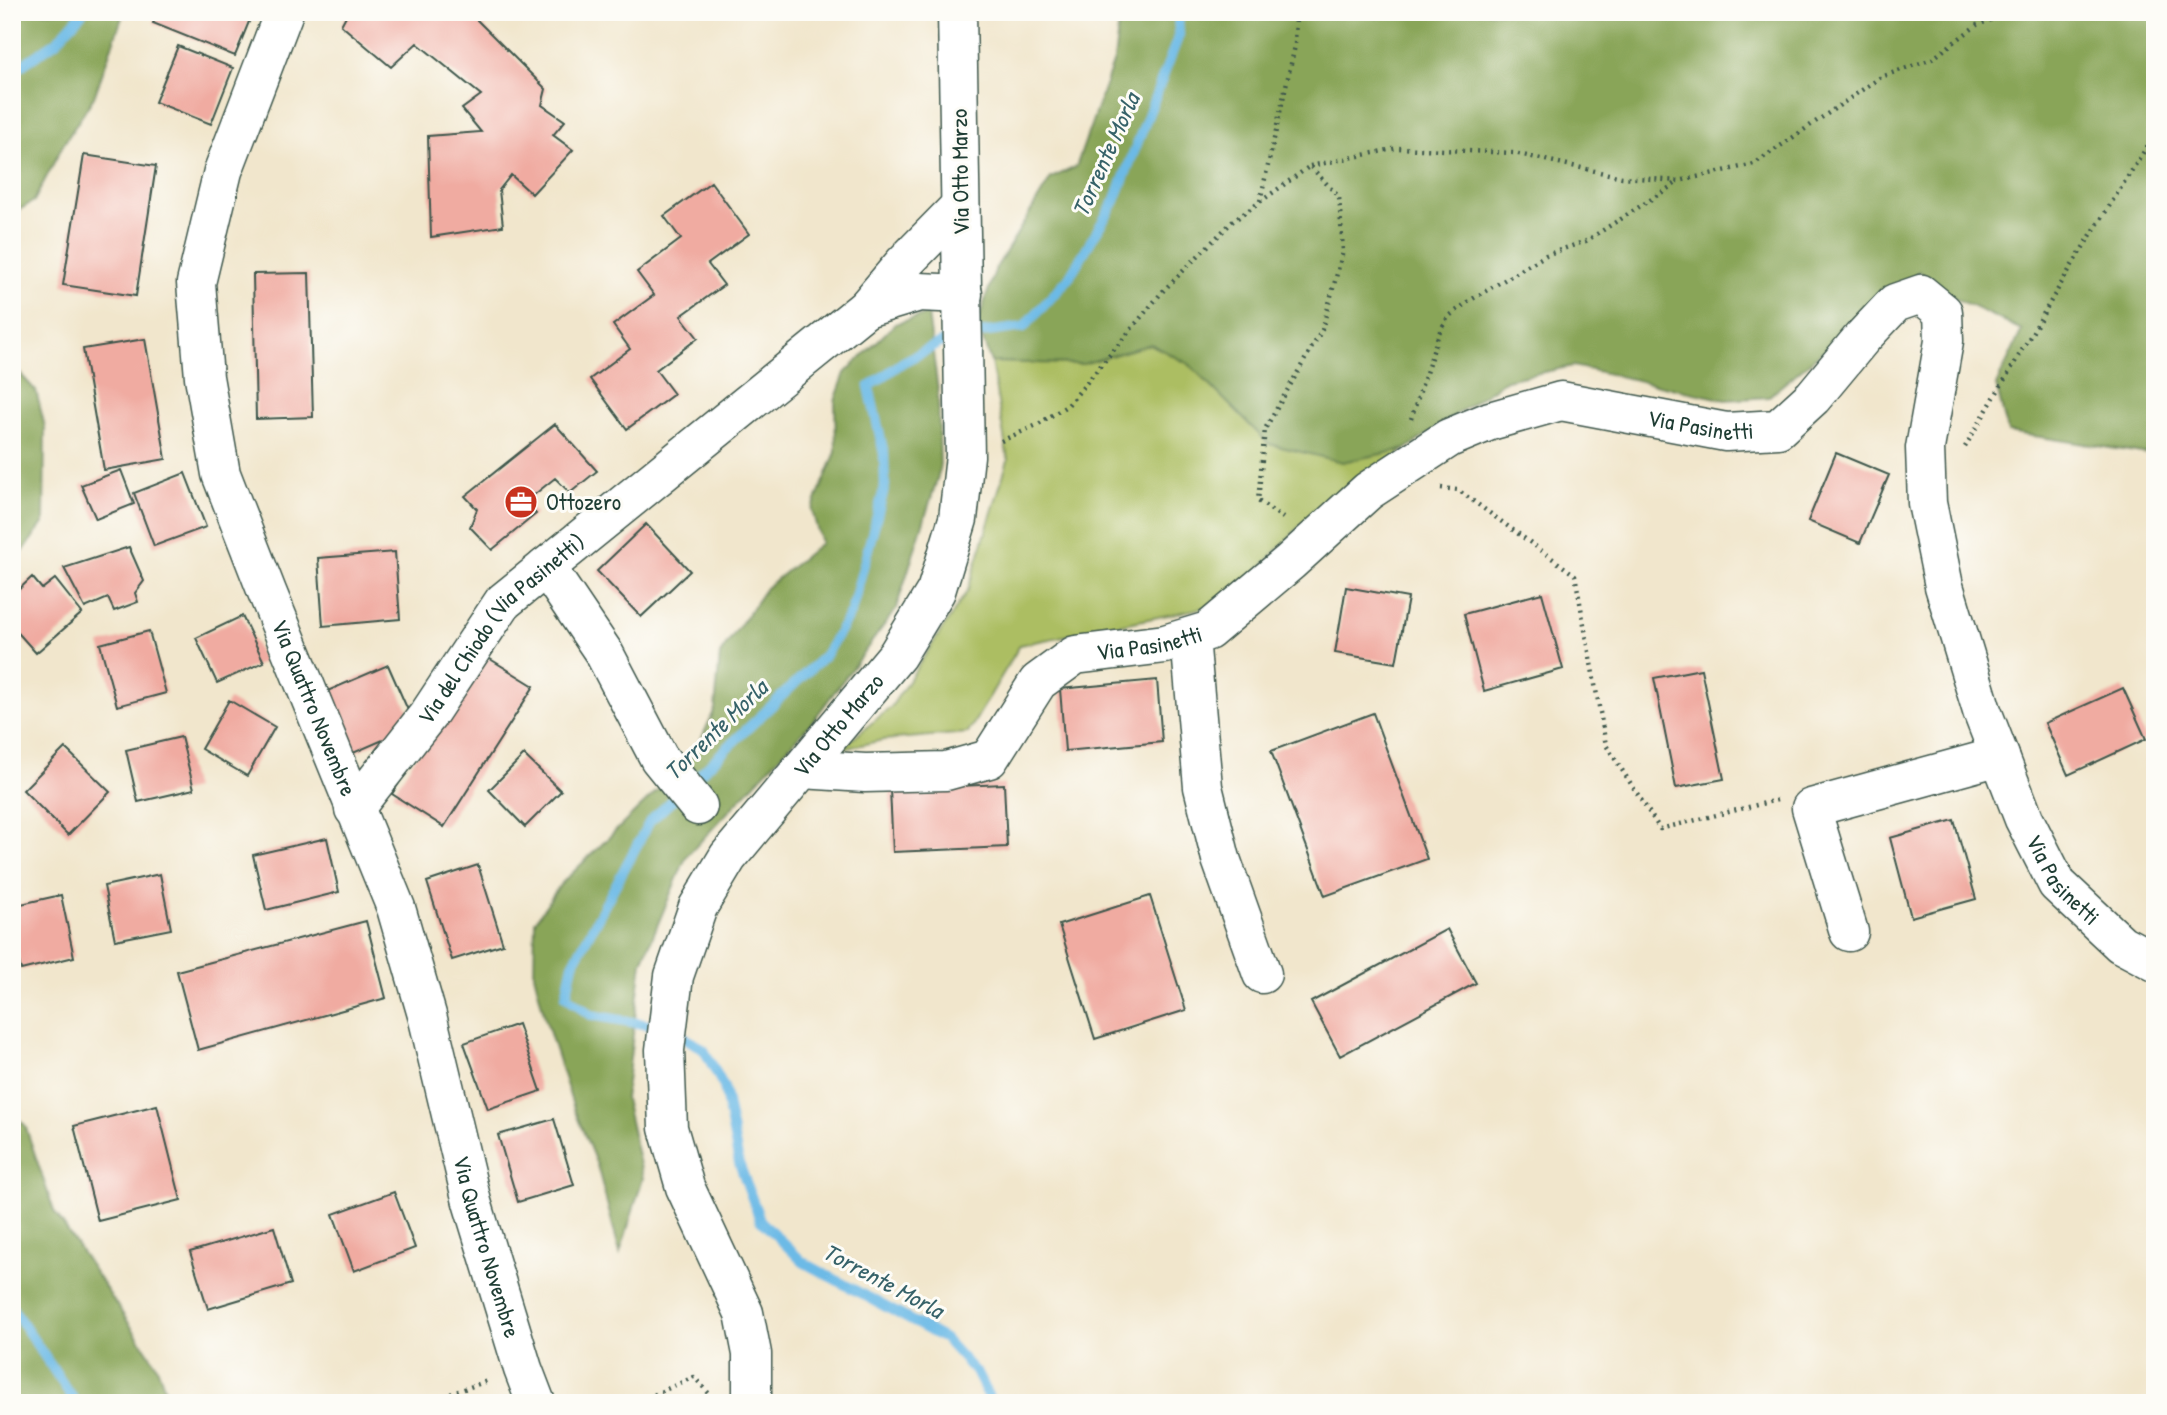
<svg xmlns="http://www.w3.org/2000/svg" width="2167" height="1415" font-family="'Patrick Hand',sans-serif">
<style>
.green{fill:#acbe62;stroke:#667e4b;stroke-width:2}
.forest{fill:#89a558;stroke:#547146;stroke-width:2}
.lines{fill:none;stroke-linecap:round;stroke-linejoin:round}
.stream{stroke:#6cbae6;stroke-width:10}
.building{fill:#f0aba1}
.minor-casing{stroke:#3e564b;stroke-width:41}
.path{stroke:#3e564b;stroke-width:4.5;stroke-dasharray:2 5;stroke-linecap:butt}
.minor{stroke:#fff;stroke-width:38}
.labels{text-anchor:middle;stroke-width:6;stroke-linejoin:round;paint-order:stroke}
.street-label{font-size:23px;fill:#1f3d34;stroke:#fdfcf7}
.poi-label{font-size:23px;fill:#1f3d34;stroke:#fdfcf7;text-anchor:start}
.water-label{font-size:24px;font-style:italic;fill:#366269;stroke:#fdfcf7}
</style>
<rect width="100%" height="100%" fill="#fdfcf7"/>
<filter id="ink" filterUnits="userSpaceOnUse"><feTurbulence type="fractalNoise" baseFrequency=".0143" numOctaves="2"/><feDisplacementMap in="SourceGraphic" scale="14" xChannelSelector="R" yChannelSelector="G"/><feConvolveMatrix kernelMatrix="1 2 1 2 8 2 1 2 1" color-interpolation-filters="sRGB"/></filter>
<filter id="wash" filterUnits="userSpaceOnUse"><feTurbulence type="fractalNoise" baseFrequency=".00686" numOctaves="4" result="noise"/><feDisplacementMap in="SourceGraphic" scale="28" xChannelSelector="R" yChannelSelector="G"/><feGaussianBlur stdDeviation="1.57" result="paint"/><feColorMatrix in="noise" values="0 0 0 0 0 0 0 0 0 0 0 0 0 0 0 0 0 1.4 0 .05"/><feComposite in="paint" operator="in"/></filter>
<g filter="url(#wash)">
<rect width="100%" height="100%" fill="#f1e6cc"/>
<path class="green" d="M1150 344 1189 364 1269 444 1406 449 1300 526 1227 603 1020 645 968 733 883 740 839 750 891 707 968 590 1008 460 991 362 1083 364Z"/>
<path class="forest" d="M12 12H124L94 97 63 145 34 201 12 214Z
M1120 12H1368L1376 18 1389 12H2155V455L2008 432 1996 385 2022 330 1952 297 1919 271 1768 397 1726 400 1573 366 1506 380 1406 449 1342 462 1269 444 1189 364 1151 344 1083 364 991 362 977 324 996 268 1051 178 1076 167 1114 60Z
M928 314 938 391 940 470 896 609 812 722 686 857 642 962 625 1099 643 1178 620 1253 597 1165 574 1109 545 1018 534 974 535 921 560 885 694 755 715 709 720 654 766 588 821 543 812 510 836 452 835 401 845 373 895 324Z
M16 369 36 391 45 427 44 522 12 567V370Z
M12 1114 25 1125 54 1211 156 1364 170 1403H12Z"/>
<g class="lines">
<path class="stream" d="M12 72 56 42 83 12
M690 783 825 655 851 612 885 486 884 454 869 387 903 362 952 337 1024 327 1068 279 1115 201 1179 35 1178 12
M678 795 650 821 573 964 566 996 591 1015 672 1029 704 1050 724 1087 739 1163 760 1220 803 1262 945 1339 977 1374 992 1403
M12 1308 76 1403"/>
</g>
<g id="blocks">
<path class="building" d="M158 12H253L235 56 153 23Z
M348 12H479L475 18 546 89 542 105 565 121 553 135 573 150 532 194 511 175 499 190 503 226 431 237 428 136 481 132 462 109 481 95 417 43 391 67 341 25Z
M178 46 233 68 211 124 155 102Z
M84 155 156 166 136 296 63 285Z
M711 182 749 234 708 264 724 285 681 316 698 338 656 370 674 394 627 429 590 379 630 349 613 325 654 295 637 272 681 239 664 216Z
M309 273 313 417 256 419 253 274Z
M145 339 166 459 104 470 83 349Z
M555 424 597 471 570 493 555 478 525 502 536 514 492 550 470 527 477 509 465 496Z
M1836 453 1889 475 1860 543 1808 521Z
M121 470 134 504 96 519 81 485Z
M185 473 206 527 154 546 134 493Z
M646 524 690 571 641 617 597 571Z
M129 547 144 581 135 593 138 602 114 611 108 598 85 608 64 568Z
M395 552 400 619 323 626 318 558Z
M32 577 42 589 55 579 82 613 36 653 12 626V596Z
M1346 587 1408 598 1396 663 1335 653Z
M1542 593 1563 669 1484 691 1464 614Z
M242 616 264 662 217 683 196 638Z
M149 631 166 693 117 706 100 644Z
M482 654 534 686 444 827 392 794Z
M388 665 415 726 351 754 325 692Z
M1701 669 1724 779 1676 788 1654 678Z
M1157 680 1162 742 1065 751 1060 689Z
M2123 688 2146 739 2068 775 2045 723Z
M229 700 275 727 247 776 201 749Z
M1373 713 1427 859 1325 896 1271 751Z
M181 737 194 789 138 802 126 750Z
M65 748 110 792 68 835 23 790Z
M524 755 561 791 525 827 489 790Z
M1004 784 1007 847 893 852 890 789Z
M1954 820 1976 899 1911 917 1890 838Z
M327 838 339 892 266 910 253 855Z
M478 865 503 944 452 960 427 882Z
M160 874 171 929 115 940 104 886Z
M61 895 74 957 21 970 12 930V906Z
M1150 896 1186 1010 1095 1039 1059 925Z
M366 921 386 998 198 1050 177 971Z
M1447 929 1476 983 1340 1056 1311 1002Z
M518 1024 541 1091 488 1109 464 1043Z
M157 1105 181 1200 98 1221 74 1126Z
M554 1119 574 1185 518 1202 498 1135Z
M394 1192 415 1248 354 1271 333 1214Z
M274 1227 291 1284 208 1309 190 1252Z"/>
</g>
</g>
<g filter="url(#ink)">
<use href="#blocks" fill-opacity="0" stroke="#3e564b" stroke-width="2"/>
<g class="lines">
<defs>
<g id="minor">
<path id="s1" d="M284 12 223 171 196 283 204 377 221 474 267 592 396 908 427 1015 472 1202 523 1369 536 1403"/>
<path d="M866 308 919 292 963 294"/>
<path d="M546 567 604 653 659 758 698 806"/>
<path d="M1190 637 1203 787 1221 859 1262 974"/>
<path id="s2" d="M802 769 865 773 946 771 989 759 1038 682 1075 655 1165 644 1208 631 1290 562 1368 491 1449 438 1490 421 1561 401 1726 432 1778 429 1813 397 1862 338 1895 303 1921 294 1943 312 1944 341 1925 448 1927 503 1944 586 1982 711 2024 819 2057 884 2121 944 2155 962"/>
<path id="s3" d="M354 809 428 715 503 602 866 308 904 263 960 206"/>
<path d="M1849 932 1811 808 2000 756"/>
<path id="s4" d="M752 1403V1354L744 1313 685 1187 668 1128 665 1050 674 976 698 907 728 857 897 655 936 591 958 519 965 456 957 12"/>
</g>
</defs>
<use href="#minor" class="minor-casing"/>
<path class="path" d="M1310 166 1398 148 1514 153 1622 177 1679 181 1754 164 1881 77 1932 59 1977 25 2013 12
M1260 201 1295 46 1296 12
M1411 419 1439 333 1448 317 1469 301 1546 255 1586 241 1678 182
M1001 441 1037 425 1068 405 1163 291 1232 222 1310 166 1339 197 1343 251 1322 330 1265 429 1258 501 1283 518
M1965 447 2075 260 2155 134
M1441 488 1458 490 1575 575 1606 745 1660 829 1777 800
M424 1403 490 1380
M635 1403 694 1377 715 1400"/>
<use href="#minor" class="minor"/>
</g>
</g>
<defs>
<symbol id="office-disc" viewBox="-11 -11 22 22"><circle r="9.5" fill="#c8321e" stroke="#fdfcf7"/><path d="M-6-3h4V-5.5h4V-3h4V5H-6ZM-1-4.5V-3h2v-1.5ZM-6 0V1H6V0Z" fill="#fff"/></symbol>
</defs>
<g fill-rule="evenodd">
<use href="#office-disc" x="502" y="483" width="38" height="38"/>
</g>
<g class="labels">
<g class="street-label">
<text transform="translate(960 172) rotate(-91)" y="8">Via Otto Marzo</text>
<text dy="8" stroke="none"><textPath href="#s2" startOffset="1031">Via Pasinetti</textPath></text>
<text dy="8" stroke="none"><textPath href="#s3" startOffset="234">Via del Chiodo (Via Pasinetti)</textPath></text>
<text dy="8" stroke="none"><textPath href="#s2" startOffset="401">Via Pasinetti</textPath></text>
<text dy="8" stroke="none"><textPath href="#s1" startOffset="730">Via Quattro Novembre</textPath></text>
<text dy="8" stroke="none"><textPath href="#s4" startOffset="747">Via Otto Marzo</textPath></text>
<text dy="8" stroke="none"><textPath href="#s2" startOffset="1934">Via Pasinetti</textPath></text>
<text dy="8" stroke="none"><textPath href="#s1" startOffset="1297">Via Quattro Novembre</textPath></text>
</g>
<g class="poi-label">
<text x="546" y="510">Ottozero</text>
</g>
<g class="water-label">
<text transform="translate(1106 155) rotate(-66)" y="8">Torrente Morla</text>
<text transform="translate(716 730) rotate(-44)" y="8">Torrente Morla</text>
<text transform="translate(883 1281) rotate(28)" y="8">Torrente Morla</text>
</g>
</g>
<rect width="2167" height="1415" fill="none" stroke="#fdfcf7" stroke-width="42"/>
</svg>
